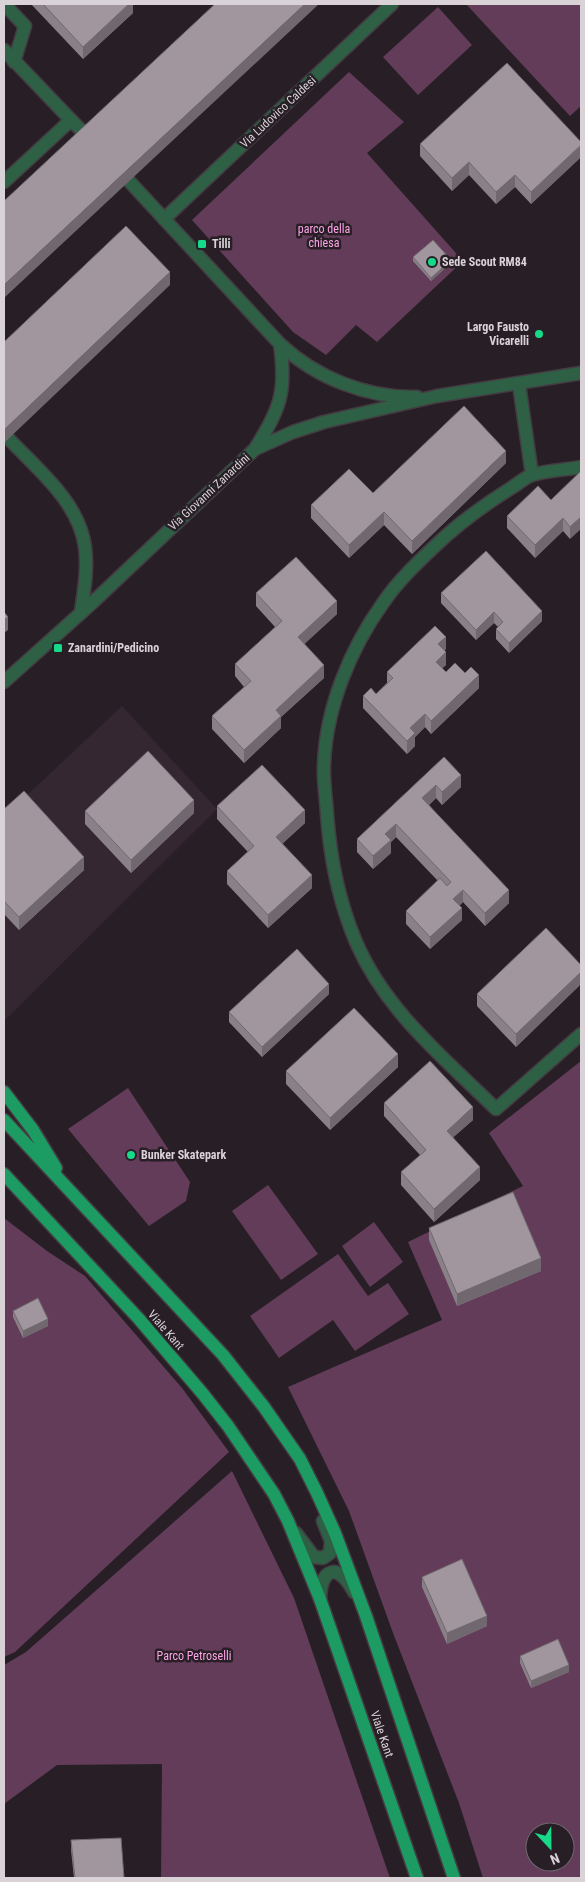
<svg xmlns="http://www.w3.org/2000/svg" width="585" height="1882" font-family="'Roboto Condensed',sans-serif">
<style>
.built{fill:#352731}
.green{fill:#623c58;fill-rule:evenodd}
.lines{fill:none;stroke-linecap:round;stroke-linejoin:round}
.minor-casing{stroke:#443c42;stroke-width:15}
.tertiary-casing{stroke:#443c42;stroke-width:15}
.primary-casing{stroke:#443c42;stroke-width:15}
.minor{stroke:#2d6044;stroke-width:12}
.tertiary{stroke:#2d6044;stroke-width:12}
.primary{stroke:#1c9c63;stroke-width:12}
.wall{fill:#8a8088}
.shaded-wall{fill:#71686f}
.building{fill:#a1959e;stroke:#71686f}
.poi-dot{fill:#16d989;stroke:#281f26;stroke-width:2}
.labels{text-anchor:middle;stroke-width:5;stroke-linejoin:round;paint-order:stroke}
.street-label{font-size:12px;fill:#d9d3d7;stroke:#281f26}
.park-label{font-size:12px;fill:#fca4e5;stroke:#281f26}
.poi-label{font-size:12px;font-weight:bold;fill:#d9d3d7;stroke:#281f26;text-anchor:start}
</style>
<rect width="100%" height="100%" fill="#281f26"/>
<path class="built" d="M122 706 217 809 4 1021V817Z"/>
<path class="green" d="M466 4H581V106L570 116Z
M438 7 472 45 418 95 383 57Z
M349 72 404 122 367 153 463 261 377 342 356 325 326 355 293 332 192 220Z
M581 1061V1878H483L459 1803 393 1633 349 1511 288 1387 442 1320 408 1242 523 1186 489 1133ZM535 1832H565V1862H535Z
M128 1088 190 1182 186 1201 149 1226 68 1129Z
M268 1185 318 1254 281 1280 232 1211Z
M4 1218 47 1251 85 1276 182 1388 229 1452 15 1652 4 1657Z
M374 1222 403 1262 370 1287 342 1246Z
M338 1254 368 1296 388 1283 409 1314 355 1351 333 1320 279 1358 250 1316Z
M232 1471 294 1598 390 1878H161L162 1764 57 1765 4 1804V1665L26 1652Z"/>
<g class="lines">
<defs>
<path id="minor" d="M4 4 25 26 14 62
M4 50 71 120
M164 219 392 4
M519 384 532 475
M9 439C38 470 79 502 85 547 88 569 84 591 81 612
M581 467C566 470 547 470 532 475 525 477 518 484 511 488 484 505 459 523 436 545 417 563 397 582 383 603 350 649 326 708 324 764 323 780 326 798 327 814 330 857 339 902 356 942 385 1010 444 1058 496 1109L581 1034
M296 1533 314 1557 323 1558 330 1553 331 1541 323 1521"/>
<path id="tertiary" d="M129 181 280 344C316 378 367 398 417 397
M4 182 71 120 87 136
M255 449C280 408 287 393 280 344
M4 682 92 603 255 449 293 432 324 422 437 396 581 373
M320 1599C321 1566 339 1563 354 1592"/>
<path id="primary" d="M4 1092 33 1130 56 1168
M4 1120 223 1355 264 1407 300 1459 317 1493 335 1533 366 1616 454 1878
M4 1174 139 1319 203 1394 228 1426 274 1494 288 1521 320 1599 417 1878"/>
</defs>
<use href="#minor" class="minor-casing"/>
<use href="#tertiary" class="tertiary-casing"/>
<use href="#primary" class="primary-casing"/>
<use href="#minor" class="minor"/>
<use href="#tertiary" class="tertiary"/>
<use href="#primary" class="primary"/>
</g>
<path class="wall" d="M31 4H133V13L83 59Z
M581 142V157L531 204 515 187 496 204 469 175 452 191 420 156V144Z
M413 257 451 263 431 281 413 261Z
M506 463 412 554 384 525 349 558 311 518V505L373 493Z
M581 471 570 539 563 531 535 558 507 528V516L551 500Z
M256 593 337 614 304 644 324 678 281 717V728L244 763 212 729V716L244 687 235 676V664L275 627 256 606Z
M441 593 542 621 509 653 496 639V629L498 627 494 623 476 640 441 603Z
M446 649 444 651 446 665 442 668 446 672 479 688 431 734 425 727 415 737V746L407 754 363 708V696L376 694 387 683V672Z
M444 757 461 787 442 805 436 798 429 805 509 903 485 926 463 902 460 905 462 920 430 949 406 924V911L438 881 396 837 391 842V853L373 869 357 852V839Z
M217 806 305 823 282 844 312 888 268 928 227 884V871L248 852 217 819Z
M4 809 84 870 19 930 4 914Z
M85 811 194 813 131 873 85 824Z
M581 965V984L516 1047 477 1006V994Z
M329 994 262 1057 229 1022V1012Z
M398 1067 330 1130 286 1084V1071Z
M384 1103 473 1120 453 1137 480 1180 434 1222 401 1185V1172L420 1155 384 1116Z
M429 1228 541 1271 457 1306 429 1240Z
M13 1311 48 1326 23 1338 13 1317Z
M422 1577 487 1626 447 1644 422 1587Z
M520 1656 569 1672 531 1688 520 1663Z
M71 1840 124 1878H74L71 1850Z"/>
<path class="shaded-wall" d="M129 4H133V13L83 59V47Z
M305 4H319L4 298V285Z
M581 145V157L531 204V192Z
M469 162V175L452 191V178Z
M515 175V187L496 204V192Z
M451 260V263L431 281V278Z
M170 272V285L4 443V430Z
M506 451V463L412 554V541Z
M384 512V525L349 558V545Z
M581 517V529L570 539V527Z
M563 518V531L535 558V545Z
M337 601V614L298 650V637Z
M542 611V621L509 653V643Z
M494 612V623L476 640V630Z
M8 617V630L4 633V620Z
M446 637V649L438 657V644Z
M446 652V665L436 674V662Z
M324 665V678L281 717V728L244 763V750L276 710Z
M479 675V688L431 734V721Z
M425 714V727L415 737V746L407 754V741L410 728Z
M461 775V787L442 805V792Z
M436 785V798L422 811V798Z
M194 800V813L131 873V860Z
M305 810V823L276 849V837Z
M396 824V837L391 842V853L373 869V856L385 834Z
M84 857V870L19 930V917Z
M312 875V888L268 928V915Z
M463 890V902L453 911V899Z
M509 890V903L485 926V913Z
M462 908V920L430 949V937Z
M581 972V984L516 1047V1034Z
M329 984V994L262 1057V1047Z
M398 1054V1067L330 1130V1118Z
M473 1107V1120L447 1143V1131Z
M480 1167V1180L434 1222V1209Z
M541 1258V1271L457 1306V1294Z
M48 1319V1326L23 1338V1331Z
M487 1616V1626L447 1644V1633Z
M569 1665V1672L531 1688V1681Z"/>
<path class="building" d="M43 4H129L83 47Z
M215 4H305L4 285V201Z
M507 63 581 142V145L531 192 515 175 496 192 469 162 452 178 420 144Z
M126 226 170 272 4 430V342Z
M433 240 451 260 431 278 413 257Z
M464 406 506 451 412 541 384 512 349 545 311 505 349 469 373 493Z
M581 471V517L570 527 563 518 535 545 507 516 538 486 551 500Z
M486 551 542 611 509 643 496 629 503 622 494 612 476 630 441 593Z
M296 557 337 601 298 637 324 665 276 710 281 716 244 750 212 716 251 681 235 664 282 621 256 593Z
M4 612 8 617 4 620Z
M435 626 446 637 438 644 446 652 436 662 446 672 455 663 465 673 471 667 479 675 431 721 425 714 410 728 415 733 407 741 363 696 371 688 376 694 393 678 387 672Z
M148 751 194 800 131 860 85 811Z
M444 757 461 775 442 792 436 785 422 798 509 890 485 913 463 890 453 899 462 908 430 937 406 911 440 878 447 886 451 882 396 824 385 834 391 840 373 856 357 839Z
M262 765 305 810 276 837 312 875 268 915 227 871 254 846 217 806Z
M24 791 84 857 19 917 4 901V809Z
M546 928 581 965V972L516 1034 477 994Z
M297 949 329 984 262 1047 229 1012Z
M354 1008 398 1054 330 1118 286 1071Z
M430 1061 473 1107 447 1131 480 1167 434 1209 401 1172 426 1150 384 1103Z
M513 1192 541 1258 457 1294 429 1228Z
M38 1298 48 1319 23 1331 13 1311Z
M462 1559 487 1616 447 1633 422 1577Z
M558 1639 569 1665 531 1681 520 1656Z
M121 1838 124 1878H75L71 1840Z"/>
<g class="poi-dot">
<rect x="197" y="239" width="10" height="10" rx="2.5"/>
<circle cx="432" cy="262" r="5"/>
<circle cx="539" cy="334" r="5"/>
<rect x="53" y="643" width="10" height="10" rx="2.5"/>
<circle cx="131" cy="1155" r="5"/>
</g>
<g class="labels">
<g class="street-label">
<text transform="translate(278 112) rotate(-43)" y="4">Via Ludovico Caldesi</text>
<text transform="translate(209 492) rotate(-43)" y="4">Via Giovanni Zanardini</text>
<text transform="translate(166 1330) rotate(49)" y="4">Viale Kant</text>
<text transform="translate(382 1734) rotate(71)" y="4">Viale Kant</text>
</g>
<g class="park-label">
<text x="324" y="233">parco della<tspan x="324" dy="14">chiesa</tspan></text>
<text x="194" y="1660">Parco Petroselli</text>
</g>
<g class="poi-label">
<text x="212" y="248">Tilli</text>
<text x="442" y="266">Sede Scout RM84</text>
<text x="529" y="331" text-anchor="end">Largo Fausto<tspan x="529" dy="14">Vicarelli</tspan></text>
<text x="68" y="652">Zanardini/Pedicino</text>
<text x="141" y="1159">Bunker Skatepark</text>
</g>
</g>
<rect width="585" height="1882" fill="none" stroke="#d9d3d7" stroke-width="10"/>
<g transform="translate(550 1847) rotate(158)"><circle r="24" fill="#281f26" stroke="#6f676d"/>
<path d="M0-4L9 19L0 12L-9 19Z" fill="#16d989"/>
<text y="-8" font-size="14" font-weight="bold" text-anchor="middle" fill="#d9d3d7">N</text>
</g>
</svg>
